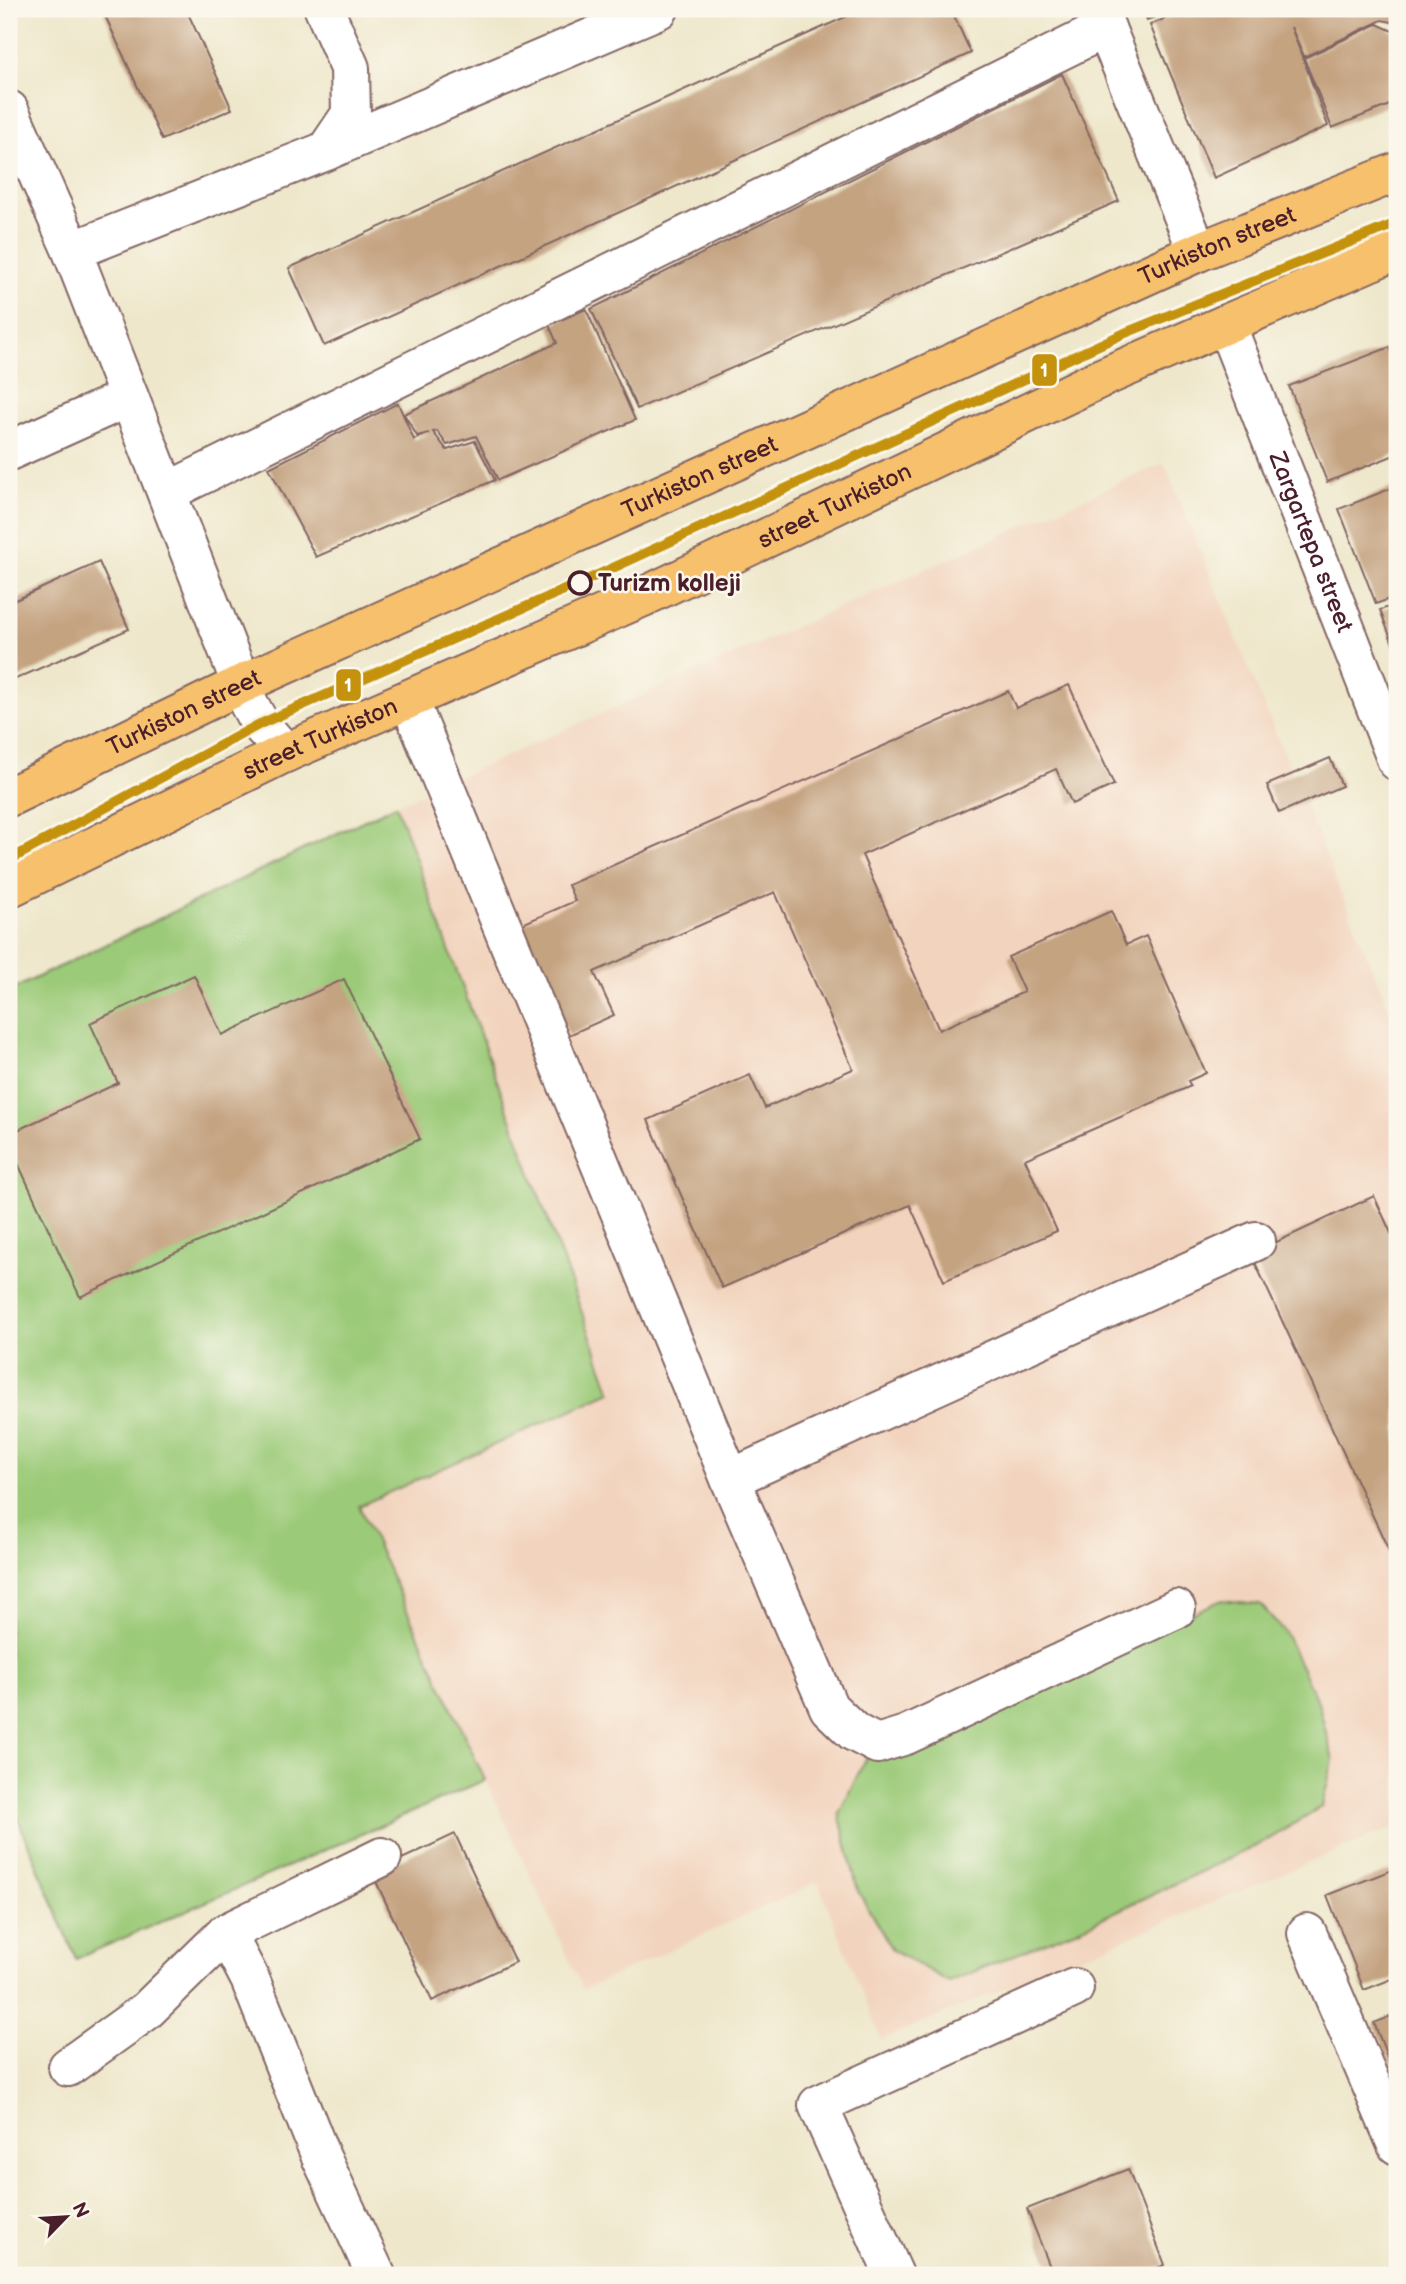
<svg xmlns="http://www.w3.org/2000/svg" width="1406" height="2284" font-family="'Balsamiq Sans',sans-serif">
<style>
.built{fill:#f2d4be}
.green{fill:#9bca78;stroke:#727452;stroke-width:2}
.building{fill:#c4a381}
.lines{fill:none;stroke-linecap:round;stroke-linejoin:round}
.minor-casing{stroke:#836563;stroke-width:42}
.major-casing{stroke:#836563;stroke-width:42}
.minor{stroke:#fff;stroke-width:38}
.major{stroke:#f7c06c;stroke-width:38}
.tram-1-casing{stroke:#fbf7ec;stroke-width:16}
.tram-1{stroke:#c4920d;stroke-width:10}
.stop-dot{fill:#fbf7ec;stroke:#4a1f2b;stroke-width:3.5}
.labels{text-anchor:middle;stroke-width:5;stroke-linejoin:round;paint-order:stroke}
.street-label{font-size:24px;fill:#4a1f2b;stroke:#fbf7ec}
.stop-label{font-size:24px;font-weight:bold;fill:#4a1f2b;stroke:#fbf7ec;text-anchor:start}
.line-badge{stroke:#fbf7ec;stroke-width:2.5}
.badge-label{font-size:19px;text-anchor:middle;font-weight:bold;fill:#fff}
</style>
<rect width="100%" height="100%" fill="#fbf7ec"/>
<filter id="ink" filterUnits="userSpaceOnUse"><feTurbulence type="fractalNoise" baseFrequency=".0143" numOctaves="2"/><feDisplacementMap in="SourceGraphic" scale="14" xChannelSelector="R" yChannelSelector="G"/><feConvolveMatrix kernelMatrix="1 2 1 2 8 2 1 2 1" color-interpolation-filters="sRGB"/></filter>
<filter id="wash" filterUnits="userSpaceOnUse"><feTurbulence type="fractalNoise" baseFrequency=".00686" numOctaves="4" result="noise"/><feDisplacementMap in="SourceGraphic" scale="28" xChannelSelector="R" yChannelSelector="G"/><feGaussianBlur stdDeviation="1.57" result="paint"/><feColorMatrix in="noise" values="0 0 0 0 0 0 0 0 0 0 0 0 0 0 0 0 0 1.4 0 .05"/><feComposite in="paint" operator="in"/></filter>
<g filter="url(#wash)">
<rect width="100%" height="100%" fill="#eee7cb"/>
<path class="built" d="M1164 463 1397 1028V1826L881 2040 818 1882 583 1990 359 1506 611 1392 396 805Z"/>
<path class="green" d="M396 805 611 1392 359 1506 485 1780 76 1959 9 1797V991Z
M1222 1600 1260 1604 1284 1631 1319 1705 1333 1760 1322 1806 1266 1841 1085 1926 949 1982 892 1950 858 1891 839 1813 867 1756Z"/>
<g id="blocks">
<path class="building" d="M102 9H186L232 109 162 140Z
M863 9H951L971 53 324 346 289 268Z
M1143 9H1175L1147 20Z
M1187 9H1397V23L1382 20 1304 57 1291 27 1328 126 1214 178 1150 25Z
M1377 24 1397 33V102L1332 128 1304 58Z
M1062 74 1119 201 637 409 591 309Z
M586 309 635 420 498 480 476 436 447 445 437 431 433 432 447 450 475 441 495 480 316 557 269 468 398 403 414 440 429 433 417 436 404 414 557 343 549 325Z
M1390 347 1397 366V454L1327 482 1289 386Z
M1397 486V596L1376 604 1339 509Z
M99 562 129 629 9 682V603Z
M1397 604V654L1380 610Z
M1069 685 1114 785 1072 804 1056 769 862 855 939 1030 1024 992 1008 957 1111 911 1126 945 1146 936 1206 1073 1188 1081 1191 1086 1025 1159 1057 1231 944 1281 910 1205 722 1288 648 1120 750 1075 765 1108 853 1069 775 892 594 972 614 1015 569 1035 520 925 575 901 568 885 1008 691 1016 708Z
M1330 758 1342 786 1279 813 1267 785Z
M194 975 222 1035 344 979 420 1139 80 1297 9 1144V1134L118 1083 90 1023Z
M1374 1196 1397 1246V1568L1251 1254Z
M455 1834 515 1962 432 2001 372 1873Z
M1397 1868V1977L1364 1990 1327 1895Z
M1397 2014V2081L1374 2023Z
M1128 2169 1165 2265 1138 2275H1044L1052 2272 1027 2209Z"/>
</g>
</g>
<g filter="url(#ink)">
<use href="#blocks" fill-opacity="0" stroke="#836563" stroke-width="2"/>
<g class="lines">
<defs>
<g id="minor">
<path d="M1098 9 1198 252"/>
<path d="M9 110 72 251 249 704 260 724 285 753"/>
<path d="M326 151 659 9"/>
<path d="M72 251 326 151 351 114 350 68 324 9"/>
<path id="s1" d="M1226 324 1397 761"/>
<path d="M9 451 129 397"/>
<path d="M167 492 1106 28"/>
<path d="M409 700 730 1479 829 1708 854 1732 877 1744 906 1735 1176 1609"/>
<path d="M730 1479 1256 1241"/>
<path d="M1307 1933 1397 2145"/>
<path d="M68 2067 146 2011 226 1933"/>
<path d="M376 2275 321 2157 250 1979 226 1933 382 1857"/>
<path d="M894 2275 818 2105 1074 1988"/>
</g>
<g id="major">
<path id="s2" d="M9 797 242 684 1198 252 1397 172"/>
<path id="s3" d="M9 888 285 753 643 597 1099 379 1397 250"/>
</g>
</defs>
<use href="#minor" class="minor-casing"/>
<use href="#major" class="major-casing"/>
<use href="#minor" class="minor"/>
<use href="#major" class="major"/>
<defs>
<path id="tram-1" d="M9 860 260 724 580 583 1125 333 1397 223"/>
</defs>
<use href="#tram-1" class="tram-1-casing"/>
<use href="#tram-1" class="tram-1"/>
</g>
</g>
<circle class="stop-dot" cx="580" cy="583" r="11"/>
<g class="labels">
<g class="street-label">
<text dy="8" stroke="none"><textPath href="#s2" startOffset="1328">Turkiston street</textPath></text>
<text dy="8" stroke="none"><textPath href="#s2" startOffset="761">Turkiston street</textPath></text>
<text dy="8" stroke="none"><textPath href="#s3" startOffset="910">street Turkiston</textPath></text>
<text dy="8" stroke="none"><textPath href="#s1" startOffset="234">Zargartepa street</textPath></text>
<text dy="8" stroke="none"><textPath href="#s2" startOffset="194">Turkiston street</textPath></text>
<text dy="8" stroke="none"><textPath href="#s3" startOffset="345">street Turkiston</textPath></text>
</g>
<g class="stop-label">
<text x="598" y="591">Turizm kolleji</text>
</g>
</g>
<g class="line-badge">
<rect x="1031" y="353" width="27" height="34" rx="7" fill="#c4920d"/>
<rect x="335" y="668" width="27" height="34" rx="7" fill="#c4920d"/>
</g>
<g class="badge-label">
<text x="1044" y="377">1</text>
<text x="348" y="692">1</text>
</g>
<rect width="1406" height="2284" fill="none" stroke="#fbf7ec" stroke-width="35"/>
<g transform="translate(66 2217) rotate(65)" stroke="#fbf7ec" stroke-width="5" paint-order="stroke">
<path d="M0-5L12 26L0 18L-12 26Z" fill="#4a1f2b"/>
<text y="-10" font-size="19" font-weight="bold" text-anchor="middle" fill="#4a1f2b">N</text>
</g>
</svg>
